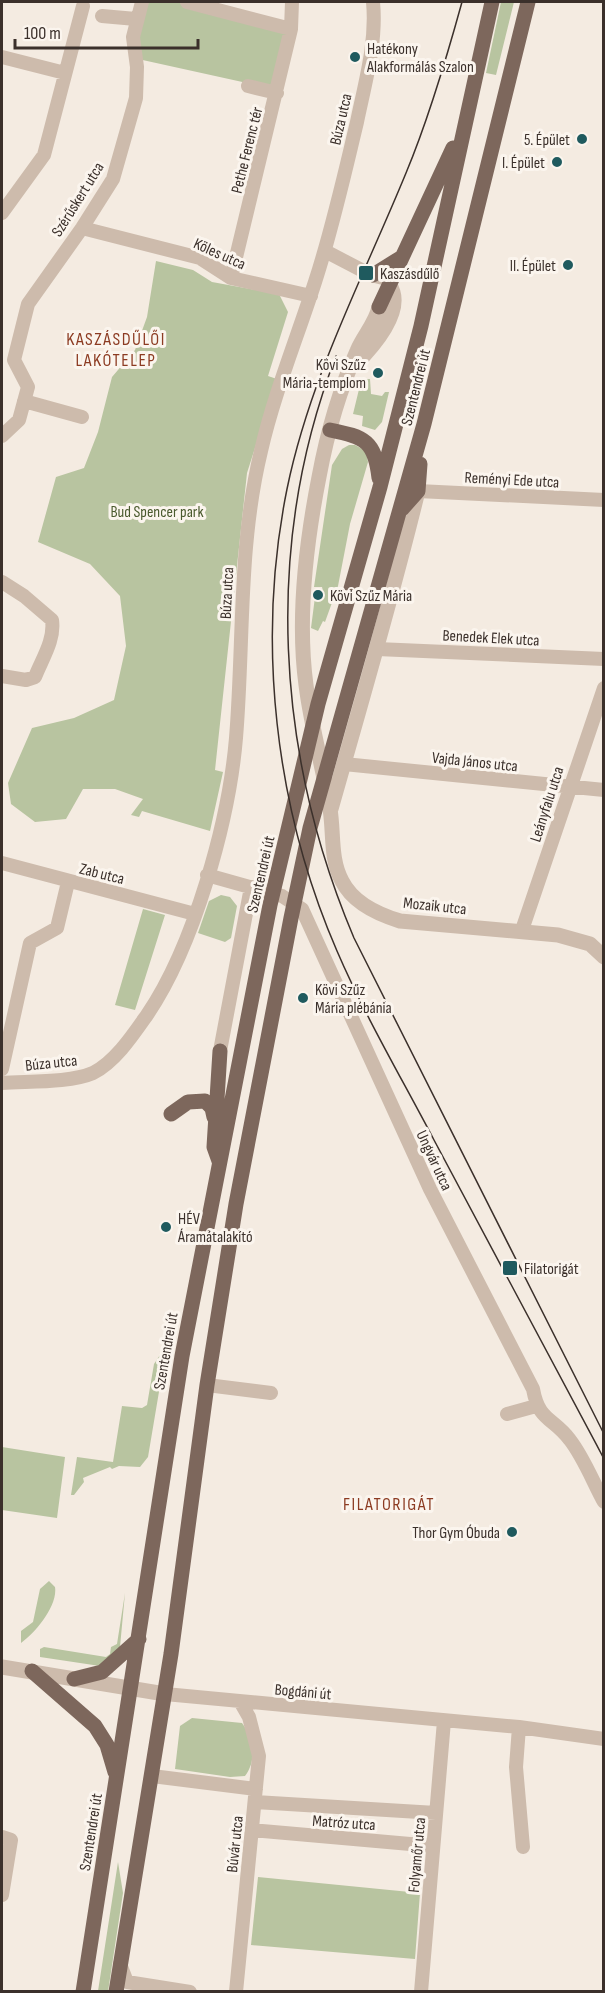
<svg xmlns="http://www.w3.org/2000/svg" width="605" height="1993" font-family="'Sofia Sans Condensed',sans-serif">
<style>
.green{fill:#b8c4a0}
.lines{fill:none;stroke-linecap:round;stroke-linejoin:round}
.minor{stroke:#cdbbac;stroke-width:14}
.tertiary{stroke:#cdbbac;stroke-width:15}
.primary{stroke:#7d675c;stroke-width:15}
.tram{stroke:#3b302b;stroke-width:1.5}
.poi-dot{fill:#1f5a5e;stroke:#fbf5ee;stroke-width:2}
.labels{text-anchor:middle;stroke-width:6;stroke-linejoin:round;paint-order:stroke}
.poi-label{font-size:16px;fill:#3b302b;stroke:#fbf5ee;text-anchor:start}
.street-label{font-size:16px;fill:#3b302b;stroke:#fbf5ee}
.park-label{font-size:16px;fill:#4a5a2e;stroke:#fbf5ee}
.neighbourhood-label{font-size:18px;letter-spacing:1.5px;fill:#8c3b22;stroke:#fbf5ee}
</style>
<rect width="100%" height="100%" fill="#f4ebe1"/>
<path class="green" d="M145 2H176L288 32 274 89 138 59 135 37Z
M501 2H514L496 75 486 73Z
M156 261 193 270 212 282 279 294 288 312 268 376 277 379 247 473 215 770 223 772 210 831 142 811 139 817 131 815 143 799 115 789H83L66 819 35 822 11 804 8 783 32 728 74 718 114 700 126 646 120 596 90 564 38 542 56 477 84 468 98 432 112 377 135 350 147 317Z
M365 379H370L371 394 382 396 385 392H389L382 422 375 430 362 426 363 416 353 414 361 381Z
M349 445H355L366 451 368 462 350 524 338 586 325 622 323 621 318 631 311 628 315 597 323 591 322 587H314L332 465 342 449Z
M221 895 230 897 237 906 231 938 225 942 198 933 209 901Z
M143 909 165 915 135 1010 115 1005Z
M160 1355 164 1357V1362L148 1457 140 1467 119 1466 112 1469 110 1467 83 1478 84 1482 74 1495H71L77 1457 113 1462 122 1406 142 1408 147 1405 154 1364Z
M2 1447 65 1457 57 1518 2 1510Z
M49 1581 55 1587C58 1606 35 1633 21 1643V1631L33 1622 40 1589Z
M125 1593 120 1647 100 1666 40 1657V1649L44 1647 106 1657 110 1654 111 1647 117 1644Z
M192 1718 242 1723C254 1739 257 1760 245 1776L230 1777 175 1769 180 1726Z
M118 1862 123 1893 109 1985 108 1991H98Z
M258 1877 420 1893 415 1959 251 1945Z"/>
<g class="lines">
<path class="minor" d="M187 2 291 29
M102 16 136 19
M2 57 65 73
M248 86 277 93
M2 213 44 155 83 6
M82 228 200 258 231 278 311 296
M325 251 371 275 383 278
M231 278 291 29 292 2
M24 401 82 417
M2 436 19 420 28 387 14 360 28 304 82 228 113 179 136 98 137 67 133 37 142 2
M418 491 604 500
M2 582 24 596 52 620C55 640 42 659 35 677L26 680 2 676
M377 649 604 659
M344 764 604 790
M2 863 195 914
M207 875 282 896 302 909 430 1189 533 1389C539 1422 553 1417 570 1440 584 1458 593 1482 604 1502
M522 930 604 688
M220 1051 251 887
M2 1069 30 943 57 928 68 882
M2 1083C27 1081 70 1083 93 1073 115 1062 133 1035 147 1015 194 946 229 821 236 738 244 642 238 546 261 451 274 394 297 338 315 282 332 230 344 176 357 122 365 83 377 42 373 2
M207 1385 271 1393
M507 1414 536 1406
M165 1694 519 1727 604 1739
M519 1727 516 1767 523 1847
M152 1776 256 1789
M255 1802 436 1813
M252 1830 433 1846
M2 1837 11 1840 2 1895
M120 1964 127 1982 190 1992
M236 1992 259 1756 249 1717 241 1703
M421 1992 444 1721"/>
<path class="tertiary" d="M379 307C376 323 363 336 357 351 339 391 327 434 319 477 306 543 297 618 306 685 311 726 323 768 330 809 334 833 330 859 342 881 353 903 377 914 400 921L558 935 590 944 604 957
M355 365C373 347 407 310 389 284
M331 809C361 703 392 598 418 491
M2 1667 165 1694"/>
<path class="primary" d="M373 275 402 257
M379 307 453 148
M330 430C365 437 375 441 379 478
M402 509 418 491 420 464
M171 1114 188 1102 205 1101 212 1108 214 1117
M219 1161 214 1147 220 1051
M32 1671 95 1726 107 1745 115 1772
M74 1679 102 1672 139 1639
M83 1992 182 1356 270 905 318 704 380 487 421 326 492 2
M116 1992 171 1654 207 1385 236 1204 291 918 310 828 424 424 528 2"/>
<path class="tram" d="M462 2C446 60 429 118 406 173 363 278 310 377 287 489 256 642 275 808 337 951 365 1016 401 1077 434 1140 490 1246 548 1352 604 1459
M336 356C263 545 276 754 354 938L604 1434"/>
</g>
<g class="poi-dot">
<circle cx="355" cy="57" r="6"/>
<circle cx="582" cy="139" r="6"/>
<circle cx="557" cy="162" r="6"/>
<circle cx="568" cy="265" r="6"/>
<rect x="358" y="265" width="16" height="16" rx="3"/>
<circle cx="378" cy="373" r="6"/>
<circle cx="318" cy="595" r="6"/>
<circle cx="303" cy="998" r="6"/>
<circle cx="166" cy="1227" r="6"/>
<rect x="502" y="1260" width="16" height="16" rx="3"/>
<circle cx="512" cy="1532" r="6"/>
</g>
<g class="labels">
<g class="poi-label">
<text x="367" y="54">Hatékony<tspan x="367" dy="18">Alakformálás Szalon</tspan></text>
<text x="570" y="145" text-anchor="end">5. Épület</text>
<text x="545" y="168" text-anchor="end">I. Épület</text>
<text x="556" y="271" text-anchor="end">II. Épület</text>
<text x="380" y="279">Kaszásdűlő</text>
<text x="366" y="370" text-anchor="end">Kövi Szűz<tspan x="366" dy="18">Mária-templom</tspan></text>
<text x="330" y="601">Kövi Szűz Mária</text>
<text x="315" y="995">Kövi Szűz<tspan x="315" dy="18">Mária plébánia</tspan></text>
<text x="178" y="1224">HÉV<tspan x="178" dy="18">Áramátalakító</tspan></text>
<text x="524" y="1274">Filatorigát</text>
<text x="500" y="1538" text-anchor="end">Thor Gym Óbuda</text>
</g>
<g class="street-label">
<text transform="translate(340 119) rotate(-77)" y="6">Búza utca</text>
<text transform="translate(246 150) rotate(-76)" y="6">Pethe Ferenc tér</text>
<text transform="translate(77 199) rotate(-58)" y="6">Szérűskert utca</text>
<text transform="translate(220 253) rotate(24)" y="6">Köles utca</text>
<text transform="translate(415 387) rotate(-76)" y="6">Szentendrei út</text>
<text transform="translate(512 479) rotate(3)" y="6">Reményi Ede utca</text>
<text transform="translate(226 593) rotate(-87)" y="6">Búza utca</text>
<text transform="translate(491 637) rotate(3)" y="6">Benedek Elek utca</text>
<text transform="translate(475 761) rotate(6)" y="6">Vajda János utca</text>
<text transform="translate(546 804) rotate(-72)" y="6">Leányfalu utca</text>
<text transform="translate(102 873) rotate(14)" y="6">Zab utca</text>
<text transform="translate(260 874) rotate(-77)" y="6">Szentendrei út</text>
<text transform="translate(435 905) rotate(6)" y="6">Mozaik utca</text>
<text transform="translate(51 1062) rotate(-6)" y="6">Búza utca</text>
<text transform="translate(435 1160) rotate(65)" y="6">Ungvár utca</text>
<text transform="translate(165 1351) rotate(-80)" y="6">Szentendrei út</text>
<text transform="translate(303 1691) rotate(5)" y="6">Bogdáni út</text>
<text transform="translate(344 1822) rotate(4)" y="6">Matróz utca</text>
<text transform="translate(90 1832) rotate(-81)" y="6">Szentendrei út</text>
<text transform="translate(234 1844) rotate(-84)" y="6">Búvár utca</text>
<text transform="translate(416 1855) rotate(-85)" y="6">Folyamőr utca</text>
</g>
<g class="park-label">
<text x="157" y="517">Bud Spencer park</text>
</g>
<g class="neighbourhood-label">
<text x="116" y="345">KASZÁSDŰLŐI<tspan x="116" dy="21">LAKÓTELEP</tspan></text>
<text x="389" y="1510">FILATORIGÁT</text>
</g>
</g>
<rect width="605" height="1993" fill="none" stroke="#3b302b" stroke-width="6"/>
<path d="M15 39v9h183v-9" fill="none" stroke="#3b302b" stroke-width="3"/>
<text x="24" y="39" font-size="18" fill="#3b302b" stroke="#fbf5ee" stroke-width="4.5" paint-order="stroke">100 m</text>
</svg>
